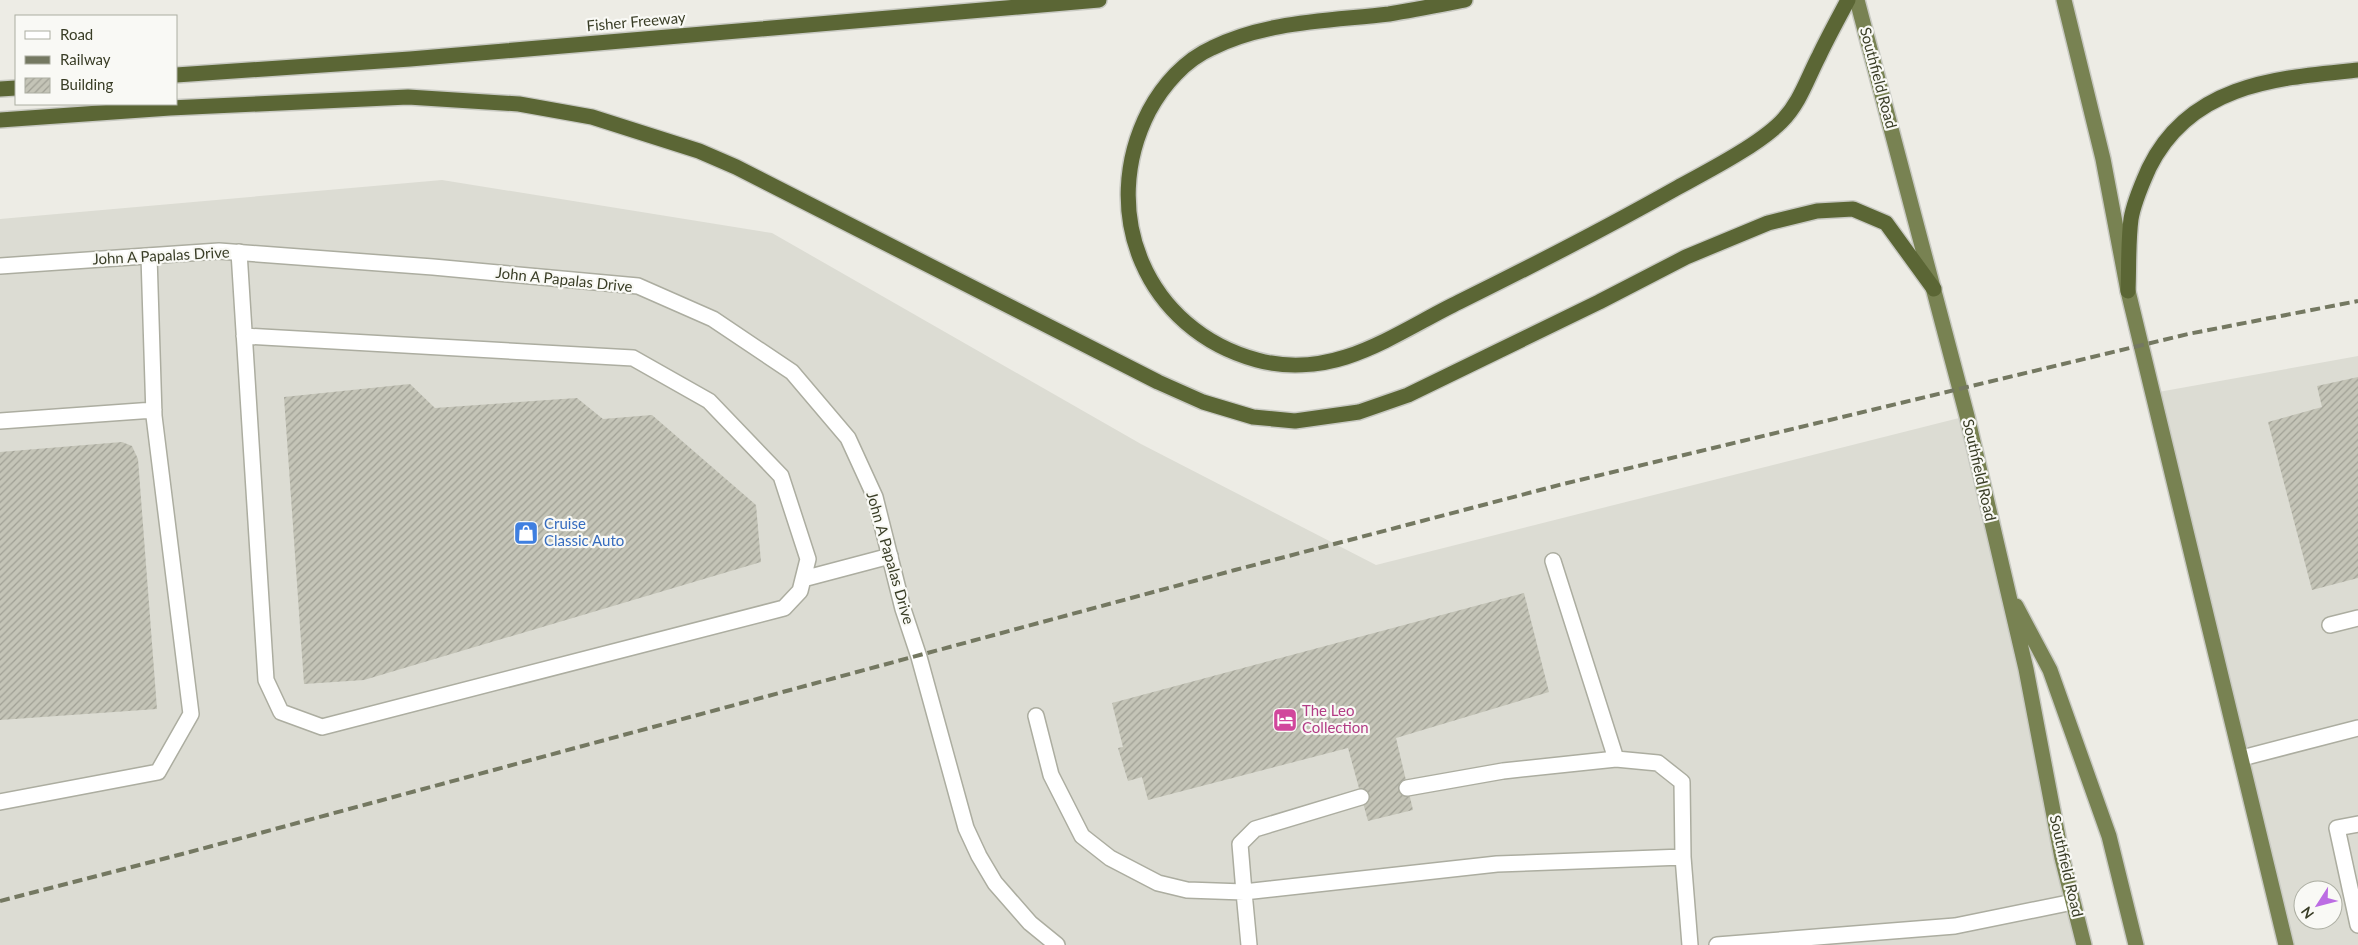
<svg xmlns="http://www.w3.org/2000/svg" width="2358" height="945" font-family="Lato,sans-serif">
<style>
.built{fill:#dcdcd3;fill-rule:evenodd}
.building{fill:url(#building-hatch)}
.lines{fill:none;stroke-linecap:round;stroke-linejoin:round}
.service-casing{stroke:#acada0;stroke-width:18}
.minor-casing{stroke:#acada0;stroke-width:18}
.trunk-casing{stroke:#c8c9c2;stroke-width:18}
.motorway-casing{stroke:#c8c9c2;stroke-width:18}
.service{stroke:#fff;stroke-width:15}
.minor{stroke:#fff;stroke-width:15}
.trunk{stroke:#788252;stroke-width:15}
.motorway{stroke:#5b6635;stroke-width:15}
.rail{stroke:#747861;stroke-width:4;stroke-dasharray:10 5;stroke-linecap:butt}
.labels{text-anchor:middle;stroke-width:4.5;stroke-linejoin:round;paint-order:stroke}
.street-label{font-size:15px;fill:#393d26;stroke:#f9f9f5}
.shop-label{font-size:15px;fill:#366cbe;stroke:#f9f9f5;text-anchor:start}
.hotel-label{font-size:15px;fill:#b23c85;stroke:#f9f9f5;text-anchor:start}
</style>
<defs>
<pattern id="building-hatch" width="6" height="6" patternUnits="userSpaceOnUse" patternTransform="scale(1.25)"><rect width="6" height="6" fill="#c4c4b7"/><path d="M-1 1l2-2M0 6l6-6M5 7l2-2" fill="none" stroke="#a0a095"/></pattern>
</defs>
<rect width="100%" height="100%" fill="#edece5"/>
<path class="built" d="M442 180 772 233 1141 444 1376 565 1967 416 2084 945H0V219Z
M2358 356V945H2286L2153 393ZM2303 890H2333V920H2303Z"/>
<path class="building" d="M2358 377V578L2312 590 2268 422 2322 407 2317 386Z
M410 384 435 408 577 398 603 419 652 415 756 505 761 562 364 680 304 684 284 397Z
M122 442 132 446 138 459 157 709 0 720V452Z
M1524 593 1549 692 1396 738 1413 810 1368 821 1348 748 1148 800 1142 777 1128 781 1118 748 1123 747 1112 703Z"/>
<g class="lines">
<defs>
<path id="service" d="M239 252 266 680 281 712 322 727 784 608 800 591 808 559 781 476 709 401 633 358 244 336
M0 421 154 410
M1553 561 1616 759
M803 579 890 556
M2330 625 2358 618
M1036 716 1051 775 1082 836 1110 858 1158 883 1187 890 1244 892 1240 844 1255 829 1361 797
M1407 788 1503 771 1616 759 1658 763 1682 782 1683 857
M0 802 158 772 191 714 154 416 149 256
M2358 824 2337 828 2358 925
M1249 945 1244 892 1497 864 1683 857 1690 945"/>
<path id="minor" d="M0 266 219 251 433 267 638 286 713 319 792 372 848 438 875 497 903 609 919 657 966 828 979 856 995 883 1030 923 1057 945
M2242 758 2358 728
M1717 945 1955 926 2073 902"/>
<path id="trunk" d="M1857 0 1967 416 2026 669 2062 858 2084 945
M2064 0 2103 159 2128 291 2286 945
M2016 606 2050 670 2109 836 2136 945"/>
<path id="motorway" d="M1465 0C1439 5 1414 10 1389 14 1330 21 1266 21 1212 48 1185 60 1163 85 1149 111 1097 212 1146 330 1257 360 1286 368 1318 366 1346 357 1386 344 1422 320 1459 302 1532 266 1604 229 1675 189 1706 172 1757 146 1781 122 1800 103 1807 79 1819 56 1828 37 1838 19 1848 0
M176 75 410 59 1099 0
M0 89 16 88
M0 120 170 108 408 97 519 104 592 117 699 151 736 167 1158 382 1203 402 1253 417 1295 421 1359 412 1408 395 1599 302 1686 257 1768 223 1817 211 1853 209 1886 223 1934 289
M2128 291C2129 267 2128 242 2131 219 2134 201 2142 184 2149 168 2190 84 2276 78 2358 70"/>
</defs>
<use href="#service" class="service-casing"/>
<use href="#minor" class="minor-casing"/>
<use href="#trunk" class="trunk-casing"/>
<use href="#motorway" class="motorway-casing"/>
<use href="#service" class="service"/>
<use href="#minor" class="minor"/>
<use href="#trunk" class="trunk"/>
<use href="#motorway" class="motorway"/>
<path class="rail" d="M0 901 186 853 1235 570 1563 484 2188 334 2358 301"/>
</g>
<defs>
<symbol id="shop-square" viewBox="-11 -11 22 22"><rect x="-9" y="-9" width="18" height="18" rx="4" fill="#3f7fe0" stroke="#f9f9f5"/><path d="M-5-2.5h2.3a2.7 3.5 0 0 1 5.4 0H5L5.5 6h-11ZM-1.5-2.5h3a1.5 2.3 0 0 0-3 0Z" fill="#fff"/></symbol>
<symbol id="hotel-square" viewBox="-11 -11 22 22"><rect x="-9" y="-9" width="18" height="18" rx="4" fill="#d1479c" stroke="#f9f9f5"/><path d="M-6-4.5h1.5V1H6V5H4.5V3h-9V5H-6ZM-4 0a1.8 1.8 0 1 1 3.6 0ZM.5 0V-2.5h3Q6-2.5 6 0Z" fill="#fff"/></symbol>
</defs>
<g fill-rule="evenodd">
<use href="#shop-square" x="512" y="519" width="28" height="28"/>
<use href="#hotel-square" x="1271" y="706" width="28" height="28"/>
</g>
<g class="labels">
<g class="street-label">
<text transform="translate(636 22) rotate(-5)" y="5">Fisher Freeway</text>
<text transform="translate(1878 78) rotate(75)" y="5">Southfield Road</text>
<text transform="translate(161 256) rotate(-3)" y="5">John A Papalas Drive</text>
<text transform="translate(564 280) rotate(6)" y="5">John A Papalas Drive</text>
<text transform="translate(1979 470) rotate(77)" y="5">Southfield Road</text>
<text transform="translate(890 558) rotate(74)" y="5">John A Papalas Drive</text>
<text transform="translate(2066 866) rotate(77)" y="5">Southfield Road</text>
</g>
<g class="shop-label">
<text x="544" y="529">Cruise<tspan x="544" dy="17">Classic Auto</tspan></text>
</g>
<g class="hotel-label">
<text x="1302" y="716">The Leo<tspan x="1302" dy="17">Collection</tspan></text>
</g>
</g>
<rect x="15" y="15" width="162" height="90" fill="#f9f9f5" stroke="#acaea2"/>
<rect x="25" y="31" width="25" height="8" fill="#ffffff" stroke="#acaea2"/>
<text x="60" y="40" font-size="15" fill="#393d26">Road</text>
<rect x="25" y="56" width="25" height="8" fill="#747861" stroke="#acaea2"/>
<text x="60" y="65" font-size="15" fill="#393d26">Railway</text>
<rect x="25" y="78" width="25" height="15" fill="url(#building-hatch)" stroke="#acaea2"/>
<text x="60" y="90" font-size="15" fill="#393d26">Building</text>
<g transform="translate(2318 905) rotate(234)"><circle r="24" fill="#f9f9f5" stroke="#acaea2"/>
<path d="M0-4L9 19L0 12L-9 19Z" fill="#bc6ce3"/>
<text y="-8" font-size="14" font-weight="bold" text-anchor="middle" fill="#393d26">N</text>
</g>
</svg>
